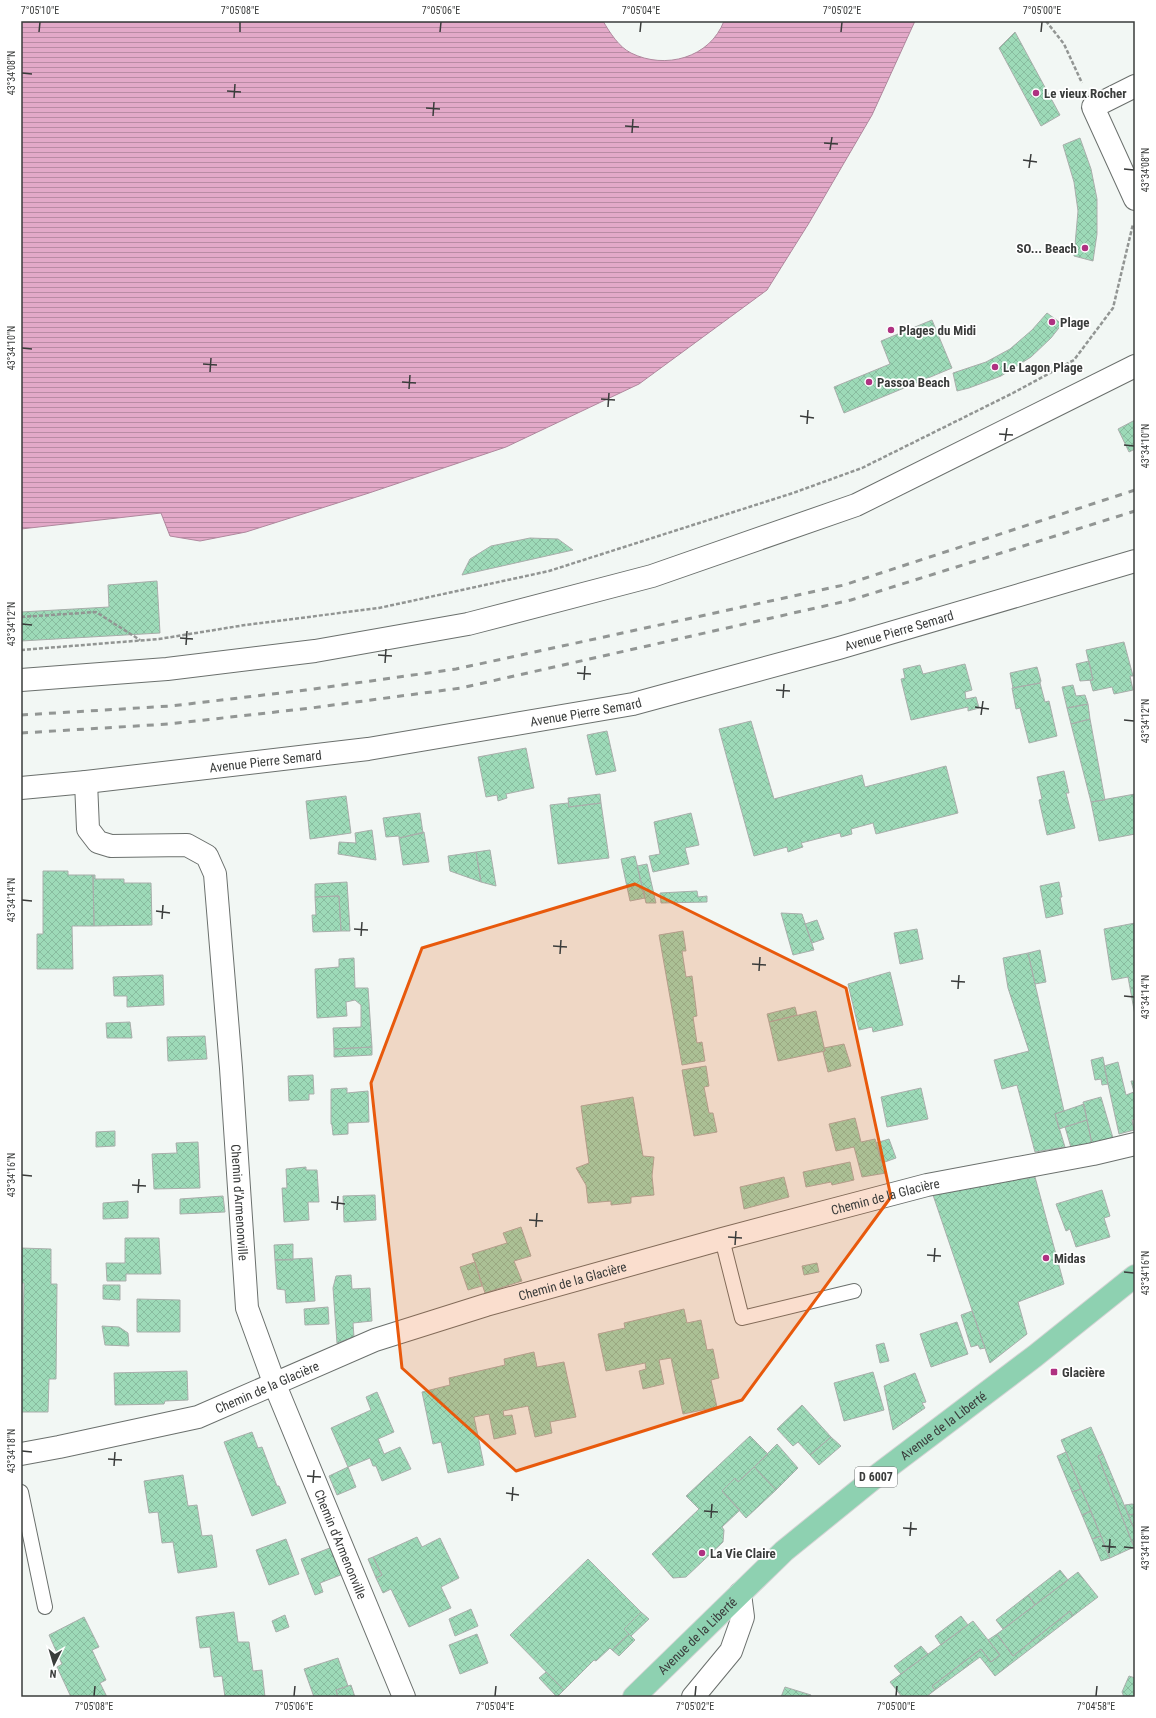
<svg xmlns="http://www.w3.org/2000/svg" width="1156" height="1718" font-family="'Roboto Condensed',sans-serif">
<style>
.water{fill:url(#water-rules);stroke:#b0889e}
.building{fill:url(#building-cross-hatch);stroke:#a9aeab}
.lines{fill:none;stroke-linecap:round;stroke-linejoin:round}
.lane-casing{stroke:#6b706d;stroke-width:16}
.street-casing{stroke:#6b706d;stroke-width:24}
.secondary-casing{stroke:#6b706d;stroke-width:24}
.primary-casing{stroke:#d4d4d4;stroke-width:24}
.path{stroke:#929593;stroke-width:2.5;stroke-dasharray:4 2;stroke-linecap:butt}
.lane{stroke:#fff;stroke-width:14}
.street{stroke:#fff;stroke-width:22}
.secondary{stroke:#fff;stroke-width:22}
.primary{stroke:#8ed1b1;stroke-width:22}
.rail{stroke:#929694;stroke-width:3;stroke-dasharray:7 7;stroke-linecap:butt}
.marked{fill:#e8590c;fill-opacity:0.2;stroke:#e8590c;stroke-width:3;stroke-linejoin:round}
.ticks{fill:none;stroke:#3a3c3b;stroke-width:1.5}
.poi-dot{fill:#af3181;stroke:#fff;stroke-width:1.5}
.labels{text-anchor:middle;stroke-width:3.5;stroke-linejoin:round;paint-order:stroke}
.shield{fill:#fff;stroke:#757676;stroke-width:1}
.shield-label{font-size:12px;font-weight:bold;fill:#3a3c3b}
.poi-label{font-size:13px;font-weight:bold;fill:#3a3c3b;stroke:#fff;text-anchor:start}
.street-label{font-size:13px;fill:#3a3c3b;stroke:#fff}
.neatline{fill:none;stroke:#3a3c3b;stroke-width:1.5}
.ticks-label{font-size:10px;text-anchor:middle;fill:#3a3c3b}
</style>
<defs>
<pattern id="water-rules" width="6" height="5" patternUnits="userSpaceOnUse"><rect width="6" height="5" fill="#e3a9c8"/><path d="M0 2.5h6" fill="none" stroke="#b98ba4"/></pattern>
<pattern id="building-cross-hatch" width="8" height="8" patternUnits="userSpaceOnUse"><rect width="8" height="8" fill="#9ddab8"/><path d="M0 0l8 8M0 8l8-8" fill="none" stroke="#88bc9f"/></pattern>
</defs>
<rect width="100%" height="100%" fill="#f2f7f4"/>
<path class="water" d="M21 21H603C610 33 619 47 631 53 665 70 710 58 724 21H915L872 115 809 223 767 290 639 384 506 447 369 493 246 532 200 541 170 536 161 513 21 529Z"/>
<path class="building" d="M1015 32 1060 115 1041 126 999 48Z
M1080 138 1091 169 1097 199V234L1093 261 1074 256 1078 211 1074 182 1063 145Z
M1047 313 1062 324 1051 338 1031 357 1001 376 969 388 957 391 953 373 986 362 1010 349 1032 330Z
M932 320 952 368 844 413 834 387 890 364 881 341Z
M1135 420V449L1129 452 1118 429Z
M530 538 558 539 573 550 462 575 470 559 491 546Z
M157 581 160 633 21 641V612L109 607 108 585Z
M1124 642 1133 676H1130L1133 690 1114 694 1112 687 1093 691 1090 680H1093L1086 650Z
M1089 661 1093 680 1080 681 1076 664Z
M965 664 972 690 965 692 966 699 976 697 979 708 968 711V707L911 720 901 679 905 678 903 669 920 665 923 674Z
M1037 667 1041 681 1040 683 1013 688 1010 673Z
M1040 683 1045 702 1049 701 1057 736 1029 743 1020 708 1016 709 1012 688Z
M1073 685 1076 696 1085 695 1088 704 1067 708 1062 687Z
M1088 704 1090 719 1071 724 1067 708Z
M1090 719 1105 800 1091 802 1071 724Z
M751 721 774 799 862 775 865 787 946 766 958 813 876 834 873 823 851 829 852 834 841 837 840 833 801 843 803 847 788 852 787 847 754 856 719 729Z
M607 731 616 771 596 775 587 735Z
M526 748 534 788 506 794 507 798 498 801 497 795 486 797 478 757Z
M1064 771 1069 793H1066L1075 828 1047 835 1039 800 1042 799 1037 777Z
M600 794 601 803 569 807 568 798Z
M1135 794V834L1099 841 1091 802Z
M346 796 351 833 310 839 306 801Z
M568 803 569 807 601 803 609 858 558 864 550 805Z
M420 813 423 833 399 838V836L386 837 383 818Z
M691 813 699 845 685 848 689 864 653 872 649 856 660 854 654 822Z
M372 830 376 860 338 854 339 842 356 843 355 833Z
M424 832 429 862 403 865 399 838Z
M490 850 496 886 481 882 476 852Z
M476 852 481 882 450 871 448 856Z
M635 856 645 898 630 901 621 859Z
M647 864 656 903H646L637 866Z
M43 871H68V875H93L94 926H72L73 969H37V934H43Z
M93 875H95V879H124V883H151L152 925 94 926Z
M347 882 350 931H341L339 896 315 897V884Z
M1059 882 1062 897H1060L1063 914 1046 918 1040 886Z
M697 891 698 897 707 896V902L661 903 660 893Z
M339 896 341 931 313 932 312 915H316L315 897Z
M781 913 802 914 814 950 793 955Z
M817 920 824 939 812 943 805 924Z
M1135 923V1015L1128 977 1112 980 1104 929Z
M917 929 923 959 900 964 894 933Z
M683 931 686 951H682L686 977 692 976 697 1016 693 1017 697 1043 702 1042 705 1061 682 1065 659 935Z
M1040 950 1046 982 1035 984 1028 953Z
M1028 953 1064 1111 1055 1114 1065 1147 1035 1152 1017 1085 1002 1089 994 1060 1029 1051 1008 988 1003 958Z
M354 958 355 988H368L372 1047 334 1049 333 1028 361 1027V1005L355 1000 346 1002 347 1016 317 1018 315 969 339 967V959Z
M890 972 903 1025 873 1032 872 1027 859 1030 848 984Z
M163 975 164 1005 127 1007V996H114L113 977Z
M795 1007 797 1015 769 1022 767 1014Z
M816 1011 825 1051 778 1061 769 1022Z
M130 1022 132 1038H107L106 1023Z
M205 1036 207 1059 168 1061 167 1037Z
M844 1044 851 1066 828 1072 823 1052 825 1051 824 1048Z
M372 1047V1055L334 1057V1049Z
M1103 1057 1108 1084 1102 1085 1101 1079 1095 1080 1091 1060Z
M1118 1062 1126 1095 1134 1092 1131 1081H1135V1119L1132 1120 1134 1130 1119 1134 1104 1066Z
M706 1066 709 1086 704 1087 709 1113H713L717 1132 694 1136 682 1070Z
M313 1075 314 1094H309V1100L289 1101 288 1076Z
M347 1088V1093L368 1091 369 1122 348 1123V1134L333 1135 332 1125 331 1124V1089Z
M921 1088 928 1119 887 1127 881 1097Z
M633 1097 643 1156 654 1157 652 1176 654 1195 631 1197V1203L611 1205V1201L588 1203 586 1185 576 1168 589 1163 581 1106Z
M1101 1097 1113 1138 1092 1144 1083 1102Z
M1084 1104 1087 1120 1059 1129 1055 1114Z
M855 1118 861 1142 875 1139 886 1173 862 1177 854 1147 836 1151 829 1124Z
M1087 1120 1092 1144 1072 1151 1065 1127Z
M115 1131V1146L96 1147V1132Z
M889 1139 896 1158 882 1163 876 1143Z
M198 1142 200 1188 154 1189 152 1154 177 1153 176 1143Z
M850 1162 854 1180 832 1185 831 1182 806 1187 803 1172Z
M306 1167V1170H317L319 1202H308L309 1220 284 1222 282 1188H287L286 1169Z
M784 1177 789 1197 744 1209 740 1187Z
M1035 1177 1064 1284 1018 1302 1027 1334 990 1363 932 1192Z
M1102 1190 1110 1216 1104 1218 1110 1237 1076 1247 1070 1229 1066 1231 1056 1204Z
M375 1195 376 1220 344 1222 343 1196Z
M223 1196 225 1212 180 1214V1199Z
M128 1201V1218L103 1219V1203Z
M521 1227 531 1256 514 1261 522 1281 485 1293 472 1254 507 1243 503 1233Z
M125 1238H159L161 1274H126V1281H107L106 1263H125Z
M293 1244V1260H275L274 1245Z
M21 1248 51 1249V1284H57L56 1379H49L48 1412H21L24 1283H21Z
M312 1258 315 1301 286 1303 285 1290 277 1289 275 1260Z
M475 1262 482 1286 468 1290 460 1267Z
M817 1263 819 1272 804 1275 802 1266Z
M351 1275 352 1289 370 1288 372 1321 353 1323 354 1337 337 1343 333 1288 336 1276Z
M103 1285H120V1300L103 1299Z
M137 1299 180 1300V1332H137Z
M328 1307 329 1324 305 1325 304 1309Z
M684 1309 687 1323 701 1320 707 1350 713 1349 719 1378 711 1380 717 1407 683 1414 671 1358 659 1360 664 1384 643 1389 639 1371 646 1369 645 1363 606 1371 598 1334 625 1328 624 1323Z
M972 1311 985 1348 980 1349 978 1345 971 1347 961 1315Z
M957 1322 968 1354 931 1367 920 1334Z
M102 1326 119 1327 128 1333 129 1346 105 1345Z
M884 1343 889 1361 880 1363 876 1345Z
M534 1352 537 1367 564 1362 576 1417 550 1422 552 1433 535 1437 528 1406 503 1411 504 1416 512 1415 516 1434 494 1439 489 1414 474 1417 484 1465 448 1473 441 1442 433 1444 422 1392 450 1385 449 1378 505 1365 504 1359Z
M187 1371 188 1400 165 1401 164 1404 115 1405 114 1373Z
M873 1372 884 1410 844 1421 834 1383Z
M915 1373 926 1402 922 1403 925 1408 893 1430 884 1386Z
M377 1392 394 1432 378 1439 384 1454 400 1447 411 1469 382 1481 376 1466H373L370 1458 348 1467 331 1428 371 1410 366 1397Z
M802 1405 831 1437 810 1455 798 1442 793 1446 777 1429Z
M1091 1427 1103 1454 1098 1456 1134 1547 1110 1558 1061 1440Z
M252 1432 258 1448 262 1447 277 1486H279L286 1503 252 1516 224 1442Z
M750 1436 768 1454 738 1482 735 1478 722 1491 740 1510 722 1527 724 1530 723 1542 686 1577 673 1578 652 1554 699 1509 686 1496Z
M831 1437 841 1446 819 1465 810 1455Z
M777 1444 798 1468 776 1490 754 1467Z
M1066 1452 1081 1489 1072 1492 1057 1456Z
M1103 1454 1135 1531 1134 1547 1098 1456Z
M348 1467 356 1487 337 1495 329 1476Z
M754 1467 776 1490 746 1518 722 1491 735 1478 738 1482Z
M183 1475 188 1506 197 1505 202 1536 212 1535 217 1567 178 1573 173 1542 162 1543 158 1512 149 1513 144 1481Z
M1081 1489 1091 1511 1082 1515 1072 1492Z
M1132 1504 1135 1505V1514L1128 1515 1125 1505Z
M1091 1511 1101 1536 1092 1539 1082 1515Z
M1135 1514V1531L1128 1515Z
M1101 1536 1110 1558 1101 1561 1092 1539Z
M417 1537 422 1547 440 1538 459 1578 441 1587 451 1608 409 1627 391 1589 383 1593 376 1578 382 1575 373 1557Z
M286 1539 299 1574 269 1585 256 1550Z
M335 1546 343 1574 320 1583 323 1592 315 1595 301 1559Z
M373 1557 382 1575 376 1578 368 1559Z
M588 1559 641 1612 624 1629 629 1634 612 1650 610 1648 596 1661 594 1660 564 1690 510 1635Z
M1060 1570 1068 1580 1035 1605 1028 1595Z
M1078 1572 1098 1597 1073 1616 1070 1611 1013 1656 997 1634Z
M1028 1595 1035 1605 1003 1629 996 1620Z
M471 1609 478 1626 455 1636 449 1619Z
M1070 1611 1073 1616 995 1676 980 1657 935 1690 932 1686 981 1649 991 1662 1000 1655 988 1640 997 1634 1013 1656Z
M234 1612 238 1642H249L253 1671 262 1670 265 1697H225L222 1676 214 1677 210 1647 200 1648 196 1617Z
M641 1612 649 1619 631 1636 624 1629Z
M285 1615 289 1627 276 1632 272 1621Z
M961 1616 968 1625 941 1645 935 1636Z
M84 1617 99 1647 92 1650 106 1680 100 1683 107 1697H71L57 1667 62 1664 49 1635Z
M973 1621 1000 1655 991 1662 981 1649 932 1686 935 1690 926 1697H902L890 1682Z
M477 1634 488 1663 460 1674 449 1645Z
M629 1634 635 1640 619 1656 612 1650Z
M921 1646 928 1654 901 1674 894 1666Z
M338 1658 348 1686 336 1690 338 1697H314L304 1669Z
M546 1672 564 1690 557 1697 539 1678Z
M1129 1676 1135 1678V1697H1124L1122 1692Z
M351 1685 355 1697H338L336 1690Z
M785 1687 811 1695 810 1697H781Z"/>
<g class="lines">
<defs>
<path id="lane" d="M722 1239 742 1318 854 1291
M21 1492 45 1607"/>
<g id="street">
<path d="M1135 86 1093 107 1135 199"/>
<path id="s1" d="M86 782 88 829 98 842 111 846 187 845 207 856 215 874 231 1068 247 1308 275 1385 404 1697"/>
<path id="s2" d="M21 788 86 782 368 749 633 704 839 648 1135 561"/>
<path id="s3" d="M21 1454 59 1447 198 1417 375 1340 486 1305 722 1239 927 1185 1093 1154 1135 1144"/>
<path d="M693 1697 731 1651 743 1617 740 1594"/>
</g>
<path id="secondary" d="M21 680 167 669 315 651 468 624 652 576 856 505 1135 366"/>
<g id="primary">
<path id="s4" d="M634 1697 784 1551 879 1474 1035 1356 1135 1276"/>
</g>
</defs>
<use href="#lane" class="lane-casing"/>
<use href="#street" class="street-casing"/>
<use href="#secondary" class="secondary-casing"/>
<use href="#primary" class="primary-casing"/>
<path class="path" d="M1046 21 1064 44 1082 83
M21 617 96 612 140 640
M21 650 159 639 245 625 379 608 549 571 793 493 862 468 1013 393 1074 360 1113 308 1133 224"/>
<use href="#lane" class="lane"/>
<use href="#street" class="street"/>
<use href="#secondary" class="secondary"/>
<use href="#primary" class="primary"/>
<path class="rail" d="M21 715 171 706 306 690 456 669 844 585 1135 490
M21 733 169 724 311 708 461 688 851 600 1135 511"/>
</g>
<path class="marked" d="M635 884 846 988 891 1197 742 1400 516 1471 402 1368 371 1083 422 948Z"/>
<path class="ticks" d="M39 32 40 22M240 32V22M440 32 441 22M640 32 641 22M841 32 842 22M1041 32 1042 22M22 73 32 74M227 91 241 92M234 98 235 84M426 108 440 109M433 116 434 102M625 126 639 127M632 133 633 119M824 143 838 144M830 150 832 137M1023 160 1037 162M1029 168 1031 154M1124 169 1134 170M22 348 32 349M203 364 217 365M210 372 211 358M402 382 416 383M409 389 410 375M601 399 615 400M608 407 609 393M800 416 814 418M807 424 808 410M999 434 1013 435M1005 441 1007 428M1124 445 1134 446M22 624 32 625M180 638 193 639M186 645 187 631M378 655 392 656M385 663 386 649M577 673 591 674M584 680 585 666M776 690 790 691M783 698 784 684M975 707 989 709M981 715 983 701M1124 720 1134 721M22 900 32 901M156 911 170 913M162 919 163 905M354 929 368 930M361 936 362 922M553 946 567 947M560 954 561 940M752 964 766 965M759 971 760 957M951 981 965 982M958 989 959 975M1124 996 1134 997M22 1175 32 1176M132 1185 146 1186M138 1193 139 1179M331 1202 345 1204M337 1210 338 1196M529 1220 543 1221M536 1227 537 1213M728 1237 742 1238M735 1245 736 1231M927 1255 941 1256M934 1262 935 1248M1124 1272 1134 1273M22 1451 32 1452M108 1459 122 1460M114 1466 115 1452M307 1476 321 1477M313 1483 314 1470M506 1493 519 1495M512 1501 513 1487M704 1511 718 1512M711 1518 712 1504M903 1528 917 1529M910 1536 911 1522M1102 1546 1116 1547M1124 1547 1134 1548M1109 1553 1110 1539M94 1696 95 1686M294 1696 295 1686M495 1696 496 1686M695 1696 696 1686M896 1696 897 1686M1096 1696 1097 1686"/>
<g class="poi-dot">
<circle cx="1036" cy="93" r="4"/>
<circle cx="1085" cy="248" r="4"/>
<circle cx="1052" cy="322" r="4"/>
<circle cx="891" cy="330" r="4"/>
<circle cx="995" cy="367" r="4"/>
<circle cx="869" cy="382" r="4"/>
<circle cx="1046" cy="1258" r="4"/>
<rect x="1050" y="1368" width="8" height="8" rx="2"/>
<circle cx="702" cy="1553" r="4"/>
</g>
<g class="labels">
<rect class="shield" x="855" y="1467" width="42" height="20" rx="3"/>
<g class="shield-label">
<text x="876" y="1481">D 6007</text>
</g>
<g class="poi-label">
<text x="1044" y="98">Le vieux Rocher</text>
<text x="1077" y="253" text-anchor="end">SO... Beach</text>
<text x="1060" y="327">Plage</text>
<text x="899" y="335">Plages du Midi</text>
<text x="1003" y="372">Le Lagon Plage</text>
<text x="877" y="387">Passoa Beach</text>
<text x="1054" y="1263">Midas</text>
<text x="1062" y="1377">Glacière</text>
<text x="710" y="1558">La Vie Claire</text>
</g>
<g class="street-label">
<text dy="5" stroke="none"><textPath href="#s2" startOffset="894">Avenue Pierre Semard</textPath></text>
<text dy="5" stroke="none"><textPath href="#s2" startOffset="570">Avenue Pierre Semard</textPath></text>
<text dy="5" stroke="none"><textPath href="#s2" startOffset="246">Avenue Pierre Semard</textPath></text>
<text dy="5" stroke="none"><textPath href="#s3" startOffset="904">Chemin de la Glacière</textPath></text>
<text dy="5" stroke="none"><textPath href="#s1" startOffset="525">Chemin d'Armenonville</textPath></text>
<text dy="5" stroke="none"><textPath href="#s3" startOffset="580">Chemin de la Glacière</textPath></text>
<text dy="5" stroke="none"><textPath href="#s3" startOffset="256">Chemin de la Glacière</textPath></text>
<text dy="5" stroke="none"><textPath href="#s4" startOffset="412">Avenue de la Liberté</textPath></text>
<text dy="5" stroke="none"><textPath href="#s1" startOffset="885">Chemin d'Armenonville</textPath></text>
<text dy="5" stroke="none"><textPath href="#s4" startOffset="88">Avenue de la Liberté</textPath></text>
</g>
</g>
<rect width="1156" height="1718" fill="none" stroke="#ffffff" stroke-width="44"/>
<g transform="translate(54 1664) rotate(185)" stroke="#ffffff" stroke-width="3" paint-order="stroke">
<path d="M0-3L7 15L0 10L-7 15Z" fill="#3a3c3b"/>
<text y="-6" font-size="11" font-weight="bold" text-anchor="middle" fill="#3a3c3b">N</text>
</g>
<rect x="22" y="22" width="1112" height="1674" class="neatline"/>
<g class="ticks-label">
<text x="40" y="14">7°05'10"E</text>
<text x="240" y="14">7°05'08"E</text>
<text x="441" y="14">7°05'06"E</text>
<text x="641" y="14">7°05'04"E</text>
<text x="842" y="14">7°05'02"E</text>
<text x="1042" y="14">7°05'00"E</text>
<text transform="translate(11 73) rotate(-90)" y="4">43°34'08"N</text>
<text transform="translate(1145 170) rotate(-90)" y="4">43°34'08"N</text>
<text transform="translate(11 348) rotate(-90)" y="4">43°34'10"N</text>
<text transform="translate(1145 446) rotate(-90)" y="4">43°34'10"N</text>
<text transform="translate(11 624) rotate(-90)" y="4">43°34'12"N</text>
<text transform="translate(1145 721) rotate(-90)" y="4">43°34'12"N</text>
<text transform="translate(11 900) rotate(-90)" y="4">43°34'14"N</text>
<text transform="translate(1145 997) rotate(-90)" y="4">43°34'14"N</text>
<text transform="translate(11 1175) rotate(-90)" y="4">43°34'16"N</text>
<text transform="translate(1145 1273) rotate(-90)" y="4">43°34'16"N</text>
<text transform="translate(11 1451) rotate(-90)" y="4">43°34'18"N</text>
<text transform="translate(1145 1548) rotate(-90)" y="4">43°34'18"N</text>
<text x="94" y="1710">7°05'08"E</text>
<text x="294" y="1710">7°05'06"E</text>
<text x="495" y="1710">7°05'04"E</text>
<text x="695" y="1710">7°05'02"E</text>
<text x="896" y="1710">7°05'00"E</text>
<text x="1096" y="1710">7°04'58"E</text>
</g>
</svg>
